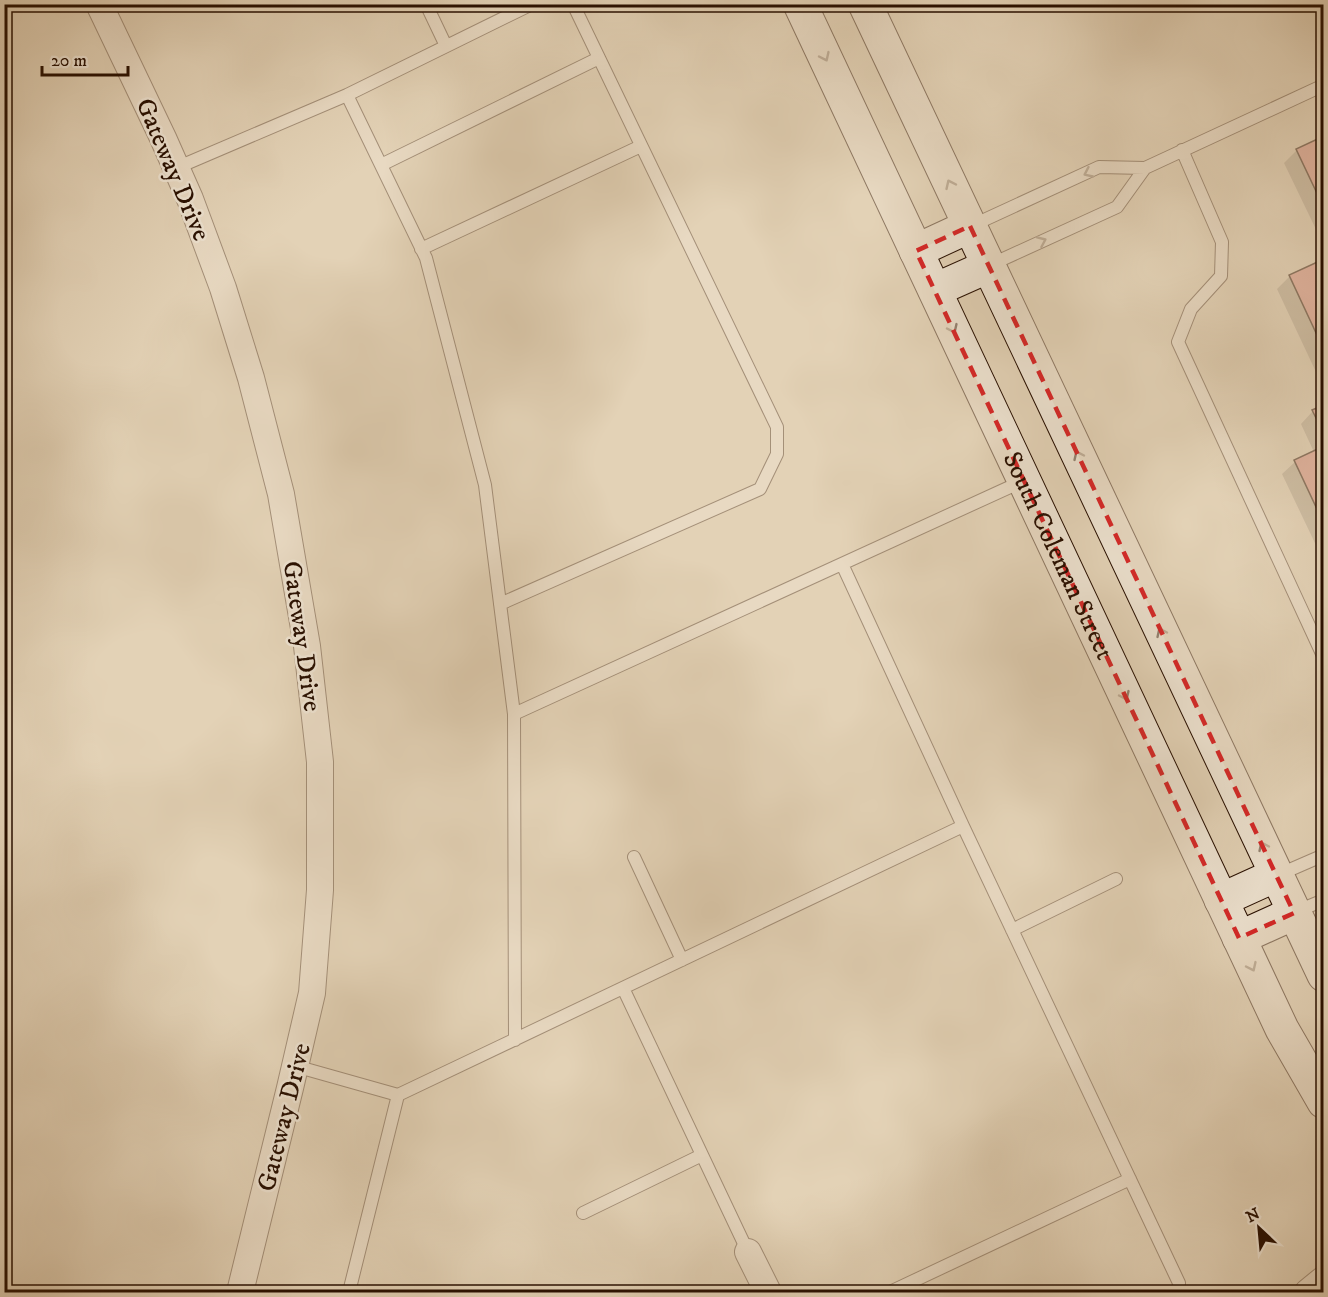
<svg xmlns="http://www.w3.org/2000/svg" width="1328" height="1297" font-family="'IM FELL DW Pica',serif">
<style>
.shadow{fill:#0003}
.building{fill:#dc9083;stroke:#280f00;stroke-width:1.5}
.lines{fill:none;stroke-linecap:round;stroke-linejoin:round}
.lane-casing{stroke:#57402e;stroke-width:14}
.street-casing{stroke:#57402e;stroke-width:28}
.secondary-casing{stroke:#280f00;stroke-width:35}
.lane{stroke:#ede2d0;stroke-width:12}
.street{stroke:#ede2d0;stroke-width:26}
.secondary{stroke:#ede2d0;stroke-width:33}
.oneway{stroke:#948372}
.marked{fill:none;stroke:#d62828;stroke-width:4.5;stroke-dasharray:12 8;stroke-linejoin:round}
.labels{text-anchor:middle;stroke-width:5;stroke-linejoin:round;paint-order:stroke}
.street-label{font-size:26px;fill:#280f00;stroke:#ede2d0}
</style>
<rect width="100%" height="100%" fill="#e3d2b6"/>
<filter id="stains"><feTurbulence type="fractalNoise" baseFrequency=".00333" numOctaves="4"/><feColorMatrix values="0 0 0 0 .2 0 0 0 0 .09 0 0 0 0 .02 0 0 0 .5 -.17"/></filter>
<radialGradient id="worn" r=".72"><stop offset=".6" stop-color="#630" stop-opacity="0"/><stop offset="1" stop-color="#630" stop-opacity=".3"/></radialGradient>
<path class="shadow" d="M1324 138V246L1284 163 1297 150Z
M1324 261V389L1277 289 1289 277Z
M1324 406V562L1282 474 1295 462 1314 452 1301 424 1313 411Z"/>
<path class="building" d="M1324 136V208L1296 149Z
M1324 259V350L1289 275Z
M1324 405V434L1312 410Z
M1324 446V524L1294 460Z"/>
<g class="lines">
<defs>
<path id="lane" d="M426 4 446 46
M347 95 426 258 485 485 514 714 515 1040
M1182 150 1222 242 1221 276 1191 309 1178 342 1324 658
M381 165 599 58
M176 168 347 95 532 4
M971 226 1099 167 1145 168 1324 85
M421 249 641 146
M990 265 1117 207 1145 168
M842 564 963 826
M500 604 760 489 777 454V427L573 4
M514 714 1023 481
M634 857 682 960
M1278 875 1324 855
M1295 912 1324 900
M1012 930 1116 879
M623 988 748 1252
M295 1066 398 1095 963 826 1179 1283
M583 1213 702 1155
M349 1292 398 1095
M890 1292 1130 1179"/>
<path id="street" d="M99 4 163 138 190 199 223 288 251 378 281 494 307 646 320 762V890L312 993 290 1088 240 1292
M748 1252 768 1292
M1308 1292 1324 1279"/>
<g id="secondary">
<path id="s1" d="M800 4 1282 1029 1324 1102"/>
<path d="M865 4 1324 975"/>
<path d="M916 251 970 226"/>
<path d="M935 290 989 266"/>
<path d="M1221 900 1276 875"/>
<path d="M1239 938 1294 913"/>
</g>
</defs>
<use href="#lane" class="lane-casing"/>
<use href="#street" class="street-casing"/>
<use href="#secondary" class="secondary-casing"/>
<use href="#lane" class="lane"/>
<use href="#street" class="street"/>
<use href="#secondary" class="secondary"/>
</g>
<defs><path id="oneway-chevron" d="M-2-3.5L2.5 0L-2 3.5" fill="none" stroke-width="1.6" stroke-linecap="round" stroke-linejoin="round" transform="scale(1.5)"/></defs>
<g class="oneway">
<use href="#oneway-chevron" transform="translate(825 57) rotate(65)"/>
<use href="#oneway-chevron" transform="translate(1088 173) rotate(155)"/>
<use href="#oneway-chevron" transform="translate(950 184) rotate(-115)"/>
<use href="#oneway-chevron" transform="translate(1042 241) rotate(-24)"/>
<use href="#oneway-chevron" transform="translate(953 329) rotate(65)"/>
<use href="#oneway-chevron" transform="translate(1078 455) rotate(-115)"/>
<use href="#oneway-chevron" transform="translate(1161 632) rotate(-115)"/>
<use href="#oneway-chevron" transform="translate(1125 696) rotate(65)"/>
<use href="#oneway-chevron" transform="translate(1263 846) rotate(-115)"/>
<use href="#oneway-chevron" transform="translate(1252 967) rotate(65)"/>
</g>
<path d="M0 0H1328V1297H0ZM970 226 1294 913 1239 938 916 251Z" fill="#e3d2b6" fill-opacity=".55" fill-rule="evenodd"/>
<path class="marked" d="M970 226 1294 913 1239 938 916 251Z"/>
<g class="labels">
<g class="street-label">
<text transform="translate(174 169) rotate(67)" y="9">Gateway Drive</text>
<text dy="9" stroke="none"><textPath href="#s1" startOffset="609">South Coleman Street</textPath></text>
<text transform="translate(303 636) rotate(82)" y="9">Gateway Drive</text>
<text transform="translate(283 1117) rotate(-76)" y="9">Gateway Drive</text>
</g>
</g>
<rect width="1328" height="1297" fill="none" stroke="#e3d2b6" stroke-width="24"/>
<rect x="6" y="6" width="1316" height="1285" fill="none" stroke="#280f00" stroke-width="3"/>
<rect x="12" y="12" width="1304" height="1273" fill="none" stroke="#280f00" stroke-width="1.5"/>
<g transform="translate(1259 1228) rotate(334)" stroke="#ede2d0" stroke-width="4.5" paint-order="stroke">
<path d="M0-4.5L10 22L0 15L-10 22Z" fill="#280f00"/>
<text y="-9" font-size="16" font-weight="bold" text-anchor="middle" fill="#280f00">N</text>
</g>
<path d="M42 66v9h86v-9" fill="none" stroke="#280f00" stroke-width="3"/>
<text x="51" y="66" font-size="18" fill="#280f00" stroke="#ede2d0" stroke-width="4.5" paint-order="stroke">20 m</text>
<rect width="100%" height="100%" filter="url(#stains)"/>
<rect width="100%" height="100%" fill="url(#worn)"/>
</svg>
